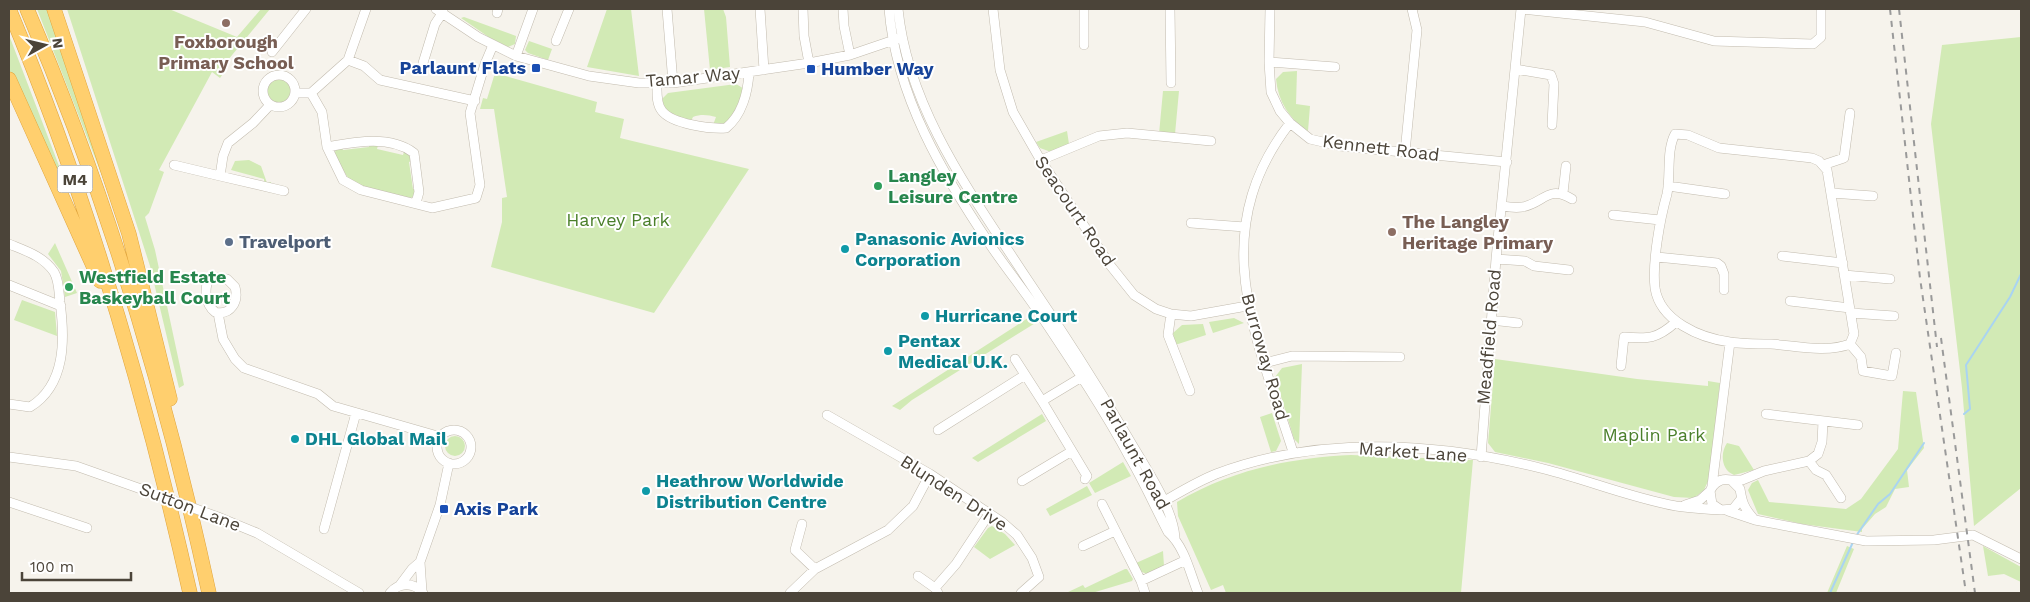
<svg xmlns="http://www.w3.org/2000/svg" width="2030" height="602" font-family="'Work Sans',sans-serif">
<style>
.green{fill:#d2eab5}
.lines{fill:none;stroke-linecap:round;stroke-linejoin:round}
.stream{stroke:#a9d4f2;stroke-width:2}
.minor-casing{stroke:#c2bbae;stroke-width:10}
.highway-casing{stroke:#e0a43c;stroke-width:15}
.minor{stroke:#fff;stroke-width:9}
.highway{stroke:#ffcf6e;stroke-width:14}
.rail{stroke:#9a9a9a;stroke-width:2;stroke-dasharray:6 6;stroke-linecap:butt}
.minor-bridge-casing{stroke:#c2bbae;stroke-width:10;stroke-linecap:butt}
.minor-bridge{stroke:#fff;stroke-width:9}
.education-dot{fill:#8d6e63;stroke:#fff;stroke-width:2}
.transit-dot{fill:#1a4fb4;stroke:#fff;stroke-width:2}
.leisure-dot{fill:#2e9e5b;stroke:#fff;stroke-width:2}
.service-dot{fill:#5c6f8a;stroke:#fff;stroke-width:2}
.culture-dot{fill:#0f9aa8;stroke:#fff;stroke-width:2}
.labels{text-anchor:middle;stroke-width:4;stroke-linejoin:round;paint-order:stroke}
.shield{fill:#fff;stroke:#817c74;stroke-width:1}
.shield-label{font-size:16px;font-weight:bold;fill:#4b4439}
.education-label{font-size:18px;font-weight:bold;fill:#785e54;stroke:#fff}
.transit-label{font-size:18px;font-weight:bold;fill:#164399;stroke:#fff;text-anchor:start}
.street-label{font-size:18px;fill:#4b4439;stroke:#fff}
.leisure-label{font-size:18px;font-weight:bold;fill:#27864d;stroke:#fff;text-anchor:start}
.park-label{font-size:18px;fill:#4a7f2a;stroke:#fff}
.culture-label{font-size:18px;font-weight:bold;fill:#0d838f;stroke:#fff;text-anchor:start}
.service-label{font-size:18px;font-weight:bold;fill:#4e5e75;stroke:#fff;text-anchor:start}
</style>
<rect width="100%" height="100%" fill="#f6f3ec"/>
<path class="green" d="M37 9H50L108 191Z
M67 9H169L237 37 261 9H270L228 60 225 67 227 68 220 78 212 72 159 170 164 172 149 213 145 217 155 250 184 385 179 388 150 266Z
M607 9H631L639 76 587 67Z
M704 9H723L726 17 730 67 710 70Z
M464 17 516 36 515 44 508 47 490 38 461 18Z
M9 35 69 192H66L9 69Z
M2021 37V488L1974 526 1962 388 1931 124 1942 45Z
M529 41 552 49 548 60 528 53 525 50Z
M1297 71 1296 104 1310 106 1308 131C1289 119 1278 101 1276 79L1283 72Z
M495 73 597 102 595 112 624 119 620 138 749 169 654 313 491 267 502 222V198L507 197 494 109H480L483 98 487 99Z
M267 91a12 12 0 1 1 24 0a12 12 0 1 1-24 0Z
M736 84 746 90 736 116 723 126 713 125 716 117C708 115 701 114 693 117L691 121 666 113 660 101 668 93Z
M1163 91H1179L1175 134H1159Z
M1067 131 1069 144 1051 152 1040 148 1036 142Z
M369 143 378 145 377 149 403 155 404 152 410 154 412 161 409 162 413 189H416V194L411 198 365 187 348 178 334 155 336 149 342 147 343 150 369 147Z
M249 160 261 166 267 183 271 182 273 191 268 192 267 186 264 185V179L231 170 235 161Z
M55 243 77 293 65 297 61 271 48 254Z
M22 300 55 312 57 336 14 320Z
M1031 316 1037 322 912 400 900 410 892 406Z
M1234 318 1244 323 1213 333 1209 322Z
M1203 324 1206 335 1175 345 1173 333 1182 325Z
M1495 359 1637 379 1708 386V381L1720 383 1709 479 1704 490 1694 498 1674 497 1548 463 1495 452 1488 443Z
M1302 364 1299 444 1294 439 1275 377 1282 368Z
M1903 391 1916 392 1924 448 1907 470 1909 487 1895 489 1886 507 1875 514 1862 529V532L1802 524 1758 514 1748 490 1752 483 1758 480 1769 502 1846 509 1861 499 1898 449Z
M1272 413 1281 441 1276 451 1271 452 1260 417Z
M1042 414 1046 421 978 462 972 458Z
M445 446a10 10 0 1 1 20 0a10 10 0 1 1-20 0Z
M1727 443 1739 446 1754 470 1734 475C1721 470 1720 453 1727 443Z
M1351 455 1473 460 1461 593H1226L1223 585 1211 590 1178 516 1177 502C1231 470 1289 458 1351 455Z
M1123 462 1131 476 1095 493 1089 483Z
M1087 486 1092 495 1050 516 1046 509Z
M992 526 1005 534 1015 545 990 559 974 547 988 528Z
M1847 546 1854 549 1836 593H1827Z
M1983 546 2021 567V582L2004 574 1988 576Z
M1163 551 1164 566 1147 574 1142 572 1136 563Z
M1125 569H1127L1133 579 1132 581 1092 593H1066L1083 585 1085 588Z"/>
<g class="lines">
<path class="stream" d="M1964 414 1970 409 1966 365 2010 297 2021 274
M1856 536 1878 504 1890 494 1924 443
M1830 593 1853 542"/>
<defs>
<path id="minor" d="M436 9 478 37 516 56 589 76 639 83H673L809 63 850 55 897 39
M667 9 673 83
M760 9 764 70
M803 9 804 36 809 63
M843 9 844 26 850 55
M889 9C896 96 943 175 991 246 1008 271 1027 294 1044 320 1074 365 1104 410 1130 458 1144 482 1155 507 1168 532 1185 547 1190 573 1198 593
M898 9C908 109 972 195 1025 276 1061 329 1095 382 1127 436 1143 464 1173 506 1175 538
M993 9 1000 70 1013 112 1040 159 1110 265 1134 295 1156 309 1171 314 1191 316 1247 306
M1170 9 1171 83
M1270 9 1269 62 1271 92 1280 111 1290 123 1310 139 1340 146 1507 162
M1521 9 1645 22 1714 41 1813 44 1821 37V9
M497 13 498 9
M556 41 569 9
M1084 45V9
M272 52 306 9
M516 56 533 9
M348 60 364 66 380 80 475 101
M1269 62 1335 67
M423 63 435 24 443 12
M1515 69 1551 75 1554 84 1552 125
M263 91a16 16 0 1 1 32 0a16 16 0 1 1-32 0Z
M657 84C657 92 656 104 662 111 672 124 710 129 726 128 742 115 748 92 749 72
M295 93H311L348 60 366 9
M311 93 322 112 327 147 343 180 361 190 432 208 476 198 480 185 470 113 485 64 493 45
M270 105 253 123 228 143 223 156 220 176 284 191
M1290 123C1205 233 1256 336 1293 452
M1675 134 1688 135 1719 148 1812 158 1819 161 1827 170 1854 334 1850 344C1827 353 1796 346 1771 344 1758 344 1743 344 1730 342 1700 338 1660 321 1655 288 1652 262 1660 219 1667 194 1671 175 1666 151 1675 134Z
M327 147C355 142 390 135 414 153L419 192 416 203
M1405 152 1417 30 1412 9
M1041 160 1099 136 1127 133 1211 141
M174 165 220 176
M1823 165 1844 158 1850 113
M1668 186 1725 194
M1563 193 1566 166
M1831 193 1873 196
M1502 206C1508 207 1516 208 1522 207 1543 204 1548 184 1572 199
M1613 215 1660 220
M1191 223 1245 227
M9 244C26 251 43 256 54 272 59 280 59 293 60 302 65 339 66 385 30 407L9 404
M1782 256 1843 263
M1657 257 1717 263 1721 266 1724 274V290
M1496 259 1525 261 1534 266 1569 270
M1844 275 1890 279
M211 277 227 279 235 287C239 301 231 316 215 312 205 304 203 286 211 277Z
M9 285 61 306
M1790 301 1850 308
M218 313 223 339 235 359 244 368 318 394 333 406 441 437
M1851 313 1894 316
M1171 314 1168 335 1190 391
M1491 320 1518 323
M1850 344 1861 357 1863 371 1892 376 1896 353
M1015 359 1042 401 1085 375
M1265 363 1292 356 1400 357
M1621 366 1624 337C1649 339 1657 339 1676 322
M1042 401 1087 476 1085 479
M1766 414 1858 425
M827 415 930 474 1002 522 1017 535 1032 558 1039 577 1021 593
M938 430 1025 375
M437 447a17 17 0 1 1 34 0a17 17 0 1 1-34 0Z
M9 457 76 466 141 489
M1481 457 1496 259 1521 9
M1809 461 1816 470 1826 475 1841 498
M1731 480H1742L1764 471 1809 461 1818 454 1822 442 1823 421
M1022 481 1072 451
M1712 486 1730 342
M1741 499 1733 509 1721 510 1712 504 1710 491C1714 482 1721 478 1731 480L1740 489C1742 502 1744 508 1753 518
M9 502 87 528
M1102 504 1141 581 1186 560
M1159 504C1177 494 1196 482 1216 474 1319 435 1438 442 1544 469 1588 480 1631 498 1676 506 1690 508 1706 509 1721 510
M1685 505 1700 500 1710 491
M1728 511 1755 520 1866 541 1934 540 1973 535 2021 559
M218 517 257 533 359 593
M802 524 795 550 815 569
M324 529 356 413
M1083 546 1115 531
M918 576 935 588
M1141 581 1145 593
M400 585 412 569 420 562
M422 591 420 562 440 505 449 463
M390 593C399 582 414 582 423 593
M790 593 815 569 888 530 913 506 930 474
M938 593 935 588 956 564 989 514"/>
<path id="highway" d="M9 9C88 198 145 393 190 593
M27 9C107 196 166 394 209 593
M54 9 129 234 170 399
M9 79 100 281"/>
</defs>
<use href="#minor" class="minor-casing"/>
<use href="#highway" class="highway-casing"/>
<use href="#minor" class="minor"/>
<use href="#highway" class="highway"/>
<path class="rail" d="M1890 9 1920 278 1966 593
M1899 9 1937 347
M1941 338 1975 593"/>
<defs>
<path id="minor-bridge" d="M141 489 218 517"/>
</defs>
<use href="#minor-bridge" class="minor-bridge-casing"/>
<use href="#minor-bridge" class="minor-bridge"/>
</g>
<g class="education-dot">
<circle cx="226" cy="23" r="5"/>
<circle cx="1392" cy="232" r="5"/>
</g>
<g class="transit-dot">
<rect x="531" y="63" width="10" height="10" rx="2.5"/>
<rect x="806" y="64" width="10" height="10" rx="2.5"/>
<rect x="439" y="504" width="10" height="10" rx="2.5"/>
</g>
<g class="leisure-dot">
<circle cx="878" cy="186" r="5"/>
<circle cx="69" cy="287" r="5"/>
</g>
<circle class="service-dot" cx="229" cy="242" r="5"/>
<g class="culture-dot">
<circle cx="845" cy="249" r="5"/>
<circle cx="925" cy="316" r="5"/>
<circle cx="888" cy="351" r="5"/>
<circle cx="295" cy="439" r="5"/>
<circle cx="646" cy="491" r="5"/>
</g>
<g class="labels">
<rect class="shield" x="57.5" y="165.5" width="35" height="27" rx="4"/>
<g class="shield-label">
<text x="75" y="185">M4</text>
</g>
<g class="education-label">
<text x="226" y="48">Foxborough<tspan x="226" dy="21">Primary School</tspan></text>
<text x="1402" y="228" text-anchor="start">The Langley<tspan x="1402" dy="21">Heritage Primary</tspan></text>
</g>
<g class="transit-label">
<text x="526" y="74" text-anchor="end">Parlaunt Flats</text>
<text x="821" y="75">Humber Way</text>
<text x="454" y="515">Axis Park</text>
</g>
<g class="street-label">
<text transform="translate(693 77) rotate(-5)" y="6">Tamar Way</text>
<text transform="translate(1381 148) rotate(7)" y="6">Kennett Road</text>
<text transform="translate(1075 211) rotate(56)" y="6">Seacourt Road</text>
<text transform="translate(1489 337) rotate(-85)" y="6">Meadfield Road</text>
<text transform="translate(1265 357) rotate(74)" y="6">Burroway Road</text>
<text transform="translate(1413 452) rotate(4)" y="6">Market Lane</text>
<text transform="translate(1135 454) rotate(61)" y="6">Parlaunt Road</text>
<text transform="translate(954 493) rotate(33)" y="6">Blunden Drive</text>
<text transform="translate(190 507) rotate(21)" y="6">Sutton Lane</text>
</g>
<g class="leisure-label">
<text x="888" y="182">Langley<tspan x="888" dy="21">Leisure Centre</tspan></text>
<text x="79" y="283">Westfield Estate<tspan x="79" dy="21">Baskeyball Court</tspan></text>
</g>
<g class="park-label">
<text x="618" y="226">Harvey Park</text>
<text x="1654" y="441">Maplin Park</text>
</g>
<g class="culture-label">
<text x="855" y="245">Panasonic Avionics<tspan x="855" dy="21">Corporation</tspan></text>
<text x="935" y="322">Hurricane Court</text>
<text x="898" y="347">Pentax<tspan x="898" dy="21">Medical U.K.</tspan></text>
<text x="305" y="445">DHL Global Mail</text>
<text x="656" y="487">Heathrow Worldwide<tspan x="656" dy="21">Distribution Centre</tspan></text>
</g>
<g class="service-label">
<text x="239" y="248">Travelport</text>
</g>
</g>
<rect width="2030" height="602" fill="none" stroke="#4b4439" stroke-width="20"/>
<g transform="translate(45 45) rotate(82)" stroke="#ffffff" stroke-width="4" paint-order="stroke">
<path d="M0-4L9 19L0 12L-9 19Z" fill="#4b4439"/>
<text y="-8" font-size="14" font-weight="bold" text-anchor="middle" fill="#4b4439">N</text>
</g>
<path d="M22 572v8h109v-8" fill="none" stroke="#4b4439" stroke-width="2.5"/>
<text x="30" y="572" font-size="15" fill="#4b4439" stroke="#ffffff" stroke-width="4" paint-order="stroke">100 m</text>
</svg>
